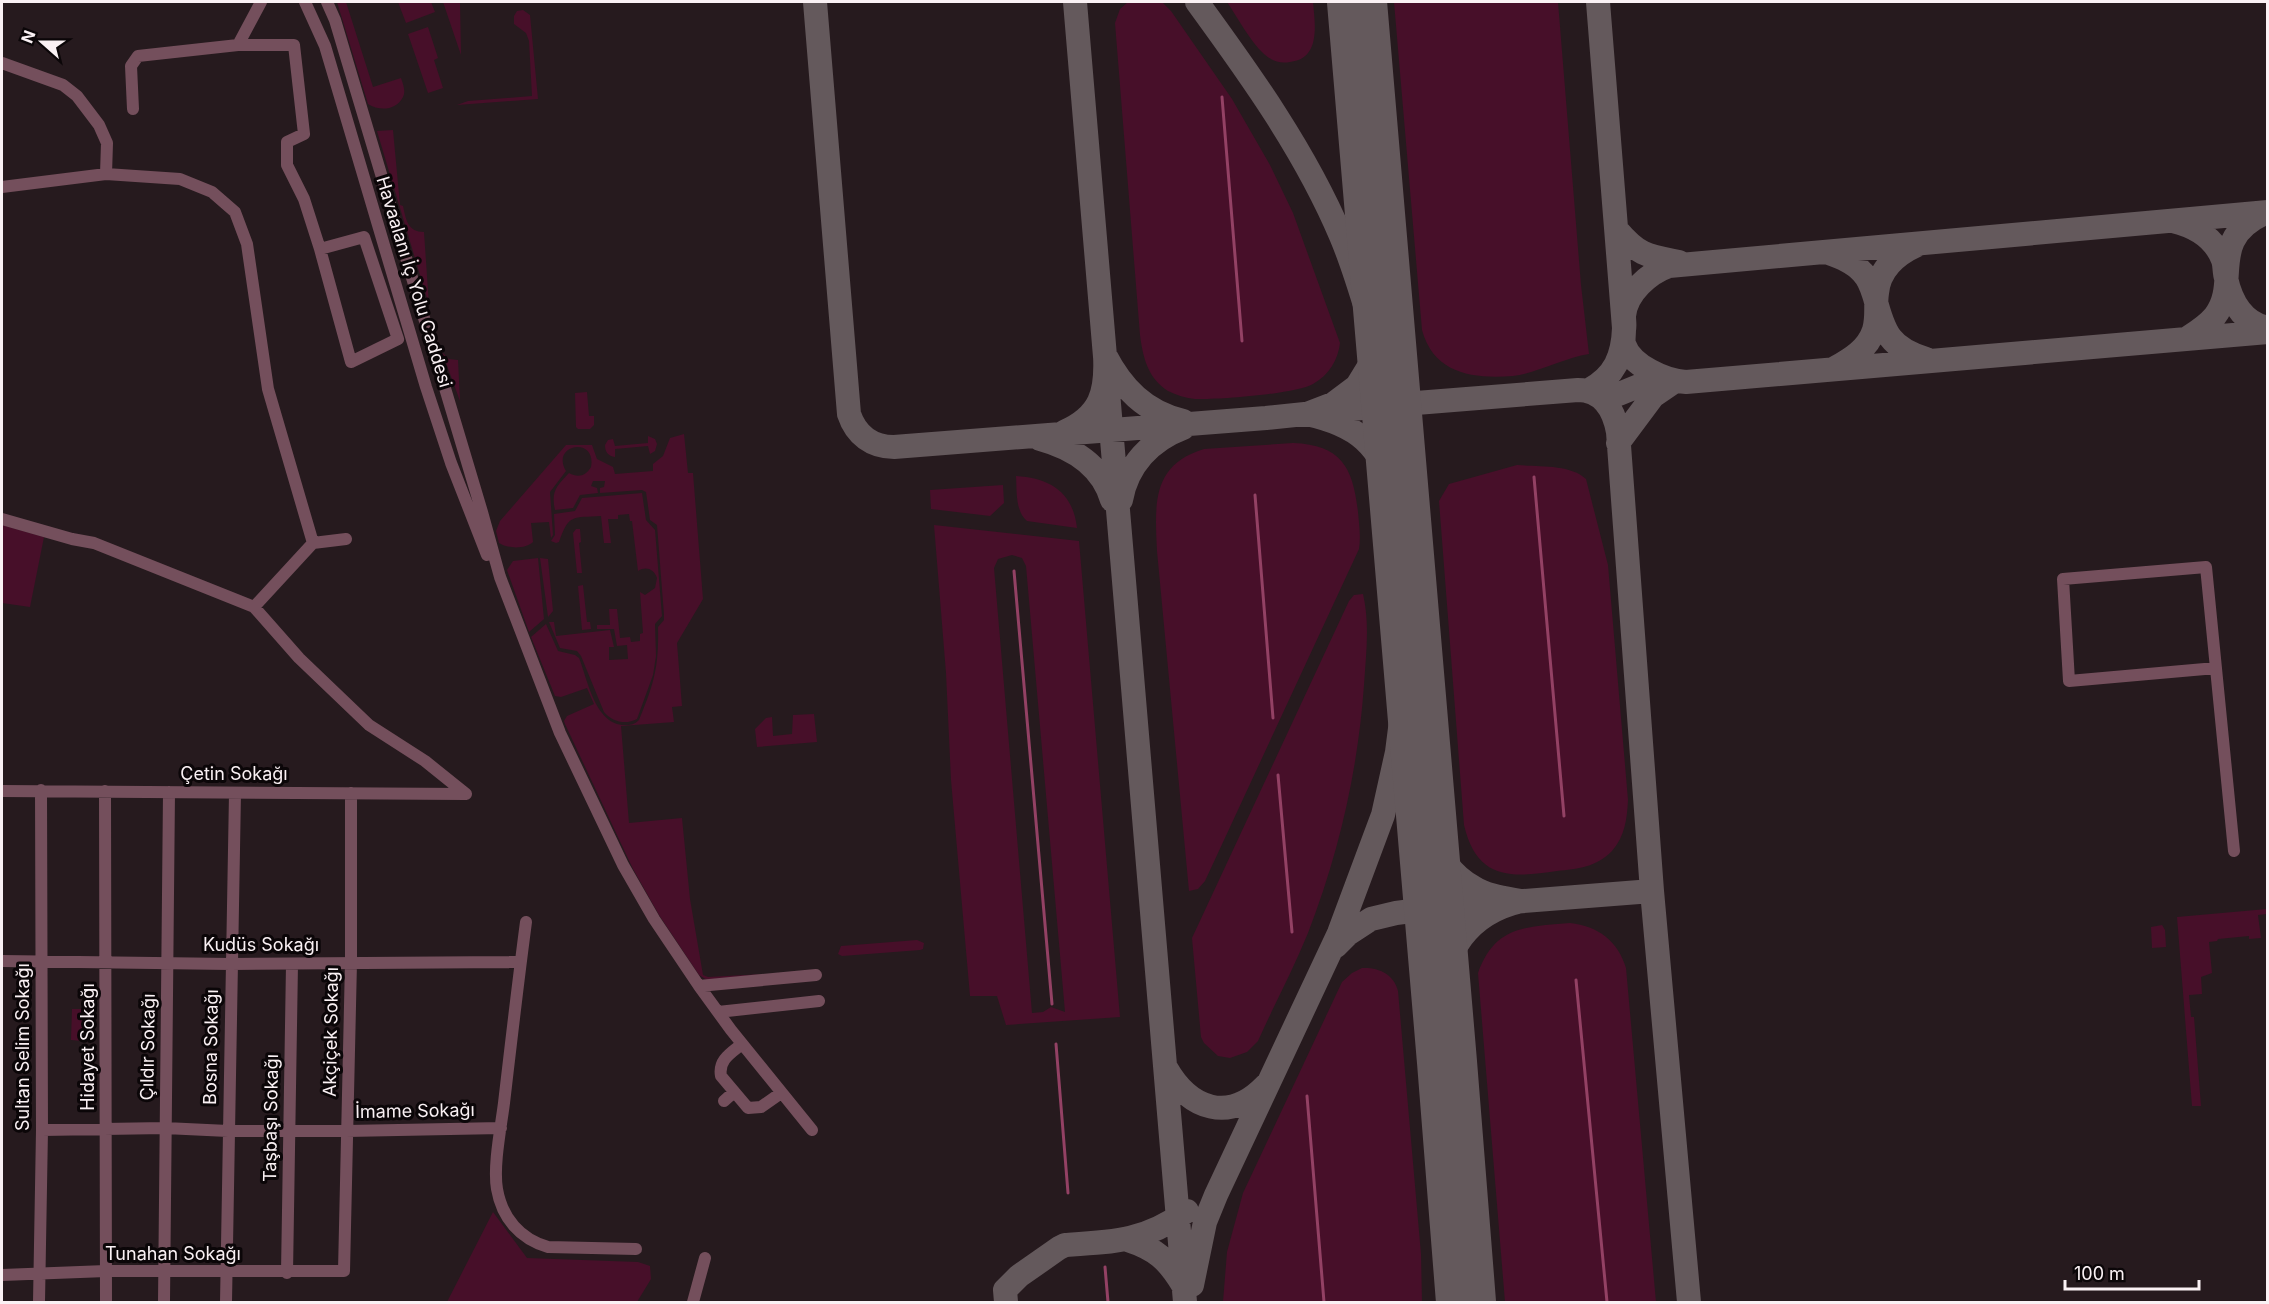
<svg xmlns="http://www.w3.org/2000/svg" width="2269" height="1304" font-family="Inter,sans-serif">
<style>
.green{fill:#470f29;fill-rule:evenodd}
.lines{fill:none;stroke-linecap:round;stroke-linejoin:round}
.stream{stroke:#934164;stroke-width:3}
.taxiway{stroke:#64595c;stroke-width:24}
.runway{stroke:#64595c;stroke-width:60}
.minor{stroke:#744f5c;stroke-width:12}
.labels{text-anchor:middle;stroke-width:6;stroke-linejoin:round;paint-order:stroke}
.street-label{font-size:18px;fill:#faf1f4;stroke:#0b0608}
</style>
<rect width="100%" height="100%" fill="#261a1e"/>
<path class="green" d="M337 2H346L373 87 401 78C403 84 406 91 403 97 396 111 379 111 368 104Z
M398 2H431L435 12 406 23Z
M443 2H460L461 55Z
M1128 2H1162L1171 11 1232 99 1270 165 1293 213 1340 343C1338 360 1329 375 1313 384 1295 394 1217 400 1195 399 1186 398 1176 395 1168 391 1148 378 1143 358 1140 335L1115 23 1120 9Z
M1227 2H1313C1315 24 1321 59 1290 62 1280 64 1272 61 1264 54 1249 40 1238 18 1227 2Z
M1394 2H1558L1581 285 1589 354C1564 358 1537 373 1513 376 1473 379 1434 374 1422 330Z
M523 10 530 15 538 99 457 105 468 101 532 96 529 41 526 33 514 24V16L517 11Z
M428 27 438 58 434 60 443 88 428 93 408 34Z
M393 130 400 205 403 206C406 220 408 232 424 232L429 305 377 131Z
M442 352 449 359 458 360 460 401Z
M587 392 589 416H594V425L590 429H578L576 427 575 393Z
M684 434 688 473H693L703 599 677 643 682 706 672 707 674 722 621 726 629 823 682 818 690 899 703 975 708 977 764 974 707 980 699 975 659 915 633 869 565 724 564 721 567 716 594 704 587 688 561 697 555 696 531 637 546 624 558 651 575 655 579 658C588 680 595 726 626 725 632 725 635 724 639 720 654 684 659 667 658 627L664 620V615L657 525 650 520 646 492 642 490 600 493V488L604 487 605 481H593L591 486 597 488 598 493 580 495 573 508 555 510C551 491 556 487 569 473 578 478 586 476 591 467 597 436 550 444 566 471L550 492 553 535 551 538 549 522 531 523 533 542C526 549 508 549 499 543L496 531 500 521 566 445H592L597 459 613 467 615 474 653 471V464L663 456 670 438Z
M648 436 655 439 657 444 655 451 650 454 648 446 615 449V457C608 456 605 452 605 445L608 440 613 439 615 446 648 443Z
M1293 443C1342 445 1353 468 1358 512 1359 524 1361 536 1359 549L1205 881 1198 889 1189 891 1157 551C1155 505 1151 465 1204 449Z
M1517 465C1538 467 1570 464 1586 479L1608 565 1628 800C1627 819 1625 836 1612 851 1597 867 1577 869 1557 871 1511 878 1477 880 1464 825L1439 501 1449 484Z
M1016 476C1050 478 1073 492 1077 528L1027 521C1015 511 1017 490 1016 476Z
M1003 485 1004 503 990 516 931 509 930 490Z
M642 493 646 520 655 530 662 616 655 624 656 656 653 675 637 719C626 725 612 722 604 712L581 656 577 651 560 648 549 622H554L556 636 610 630 614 647H609V660L628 659 627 645 617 646 614 629H597V625H610L609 609H617L620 638 630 637 631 642 640 641V634L643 633 640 592 645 595 655 588 657 578C654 569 646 566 638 571L632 521H630L629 514 618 515V519H608L611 543H604L601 516C573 518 569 513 559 542L556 543 551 541 555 535 554 514 575 511 582 498Z
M2 525 44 537 30 607 2 603Z
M934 525 1079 541 1120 1017 1006 1025 997 996H970L951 780 946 673ZM1012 555 1022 558 1026 566 1065 1012 1051 1007 1043 1012 1032 1013 994 568 998 559Z
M576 529H580L581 542 579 543 582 573H577L573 533Z
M538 558 544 619 529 632 507 570 513 561Z
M540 558 548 559 553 611 548 617Z
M583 585 587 622H590L591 629 582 630 578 586Z
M1363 594C1370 624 1366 654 1364 685 1358 770 1339 853 1308 933 1293 970 1274 1005 1258 1041L1247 1052 1230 1058 1218 1056 1204 1043 1201 1037 1192 938 1349 601 1354 595Z
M814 714 817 742 757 747 755 729 766 718 772 717 773 736 792 734 793 715Z
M2267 909V914L2258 915 2261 938 2249 939V936L2218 939 2217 941 2209 942 2212 973 2201 977 2202 994 2189 995 2191 1017H2194L2201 1106H2192L2177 917Z
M1570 923C1598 926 1618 941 1626 968L1656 1302H1505L1478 973C1495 925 1527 927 1570 923Z
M2162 925 2165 930 2166 947 2152 948 2151 927Z
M917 940 924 943 923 949 920 950 842 956 838 954 841 946Z
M1362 968C1378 967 1394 974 1398 991L1421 1254 1422 1302H1223L1227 1252 1243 1193 1342 982 1352 973Z
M72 1009H94L93 1042 71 1040Z
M493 1212 527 1258 638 1262 650 1266 651 1279 637 1302H447Z"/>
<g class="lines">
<path class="stream" d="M1222 97 1242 341
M1534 477 1564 816
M1255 495 1273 718
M1014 571 1052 1004
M1278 775 1292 932
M1576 980 1607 1302
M1056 1044 1068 1193
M1307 1096 1324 1302
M1105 1267 1108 1302"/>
<path class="taxiway" d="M815 2 849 414C856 435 872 447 894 447L1266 418 1391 405 1578 390C1603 390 1614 410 1618 432L1652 891 1689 1302
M1075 2 1185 1302
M1197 2C1251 76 1305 151 1341 236 1361 283 1371 332 1389 379
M1356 2 1359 23
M2268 212 1669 266C1649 273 1626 293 1624 316 1624 321 1625 326 1624 330 1624 334 1623 341 1624 344 1631 366 1666 381 1686 382L2268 332
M2173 221C2194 226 2215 238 2223 260 2225 265 2224 272 2226 278 2231 301 2242 323 2268 328
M1617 230C1639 256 1648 256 1679 262
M1826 252C1840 257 1854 262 1863 273 1870 280 1872 289 1875 298 1884 333 1890 348 1926 359
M2186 339C2197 332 2207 326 2215 316 2241 282 2206 240 2265 213
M1384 342 1357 386 1333 404 1307 414C1361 426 1375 444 1399 493
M1835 368C1851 359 1868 349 1874 330 1878 317 1875 305 1877 293 1879 269 1897 254 1917 245
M1589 390C1615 376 1623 356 1624 328L1598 2
M1589 390 1619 394 1641 385 1675 381
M1064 432C1101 416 1107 392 1105 355 1122 388 1145 412 1183 421
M1040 439C1073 448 1102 466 1112 500
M1618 443 1653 396 1675 381
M1121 500C1127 465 1151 440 1183 428
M1420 738C1425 789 1420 858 1473 887 1487 896 1505 898 1521 901 1469 913 1442 951 1442 1004
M1416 910 1429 921 1437 944
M1336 946 1348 934 1371 919 1396 913 1435 908 1652 891
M1166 1068C1190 1110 1229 1123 1265 1086
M1133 1237 1128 1240C1156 1249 1168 1260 1183 1285
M1192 1285 1205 1222 1216 1195 1339 933 1383 815 1397 752 1403 705 1410 622
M1006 1302 1005 1290 1019 1276 1059 1248 1065 1245C1115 1242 1145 1241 1187 1211
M1455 1302 1457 1190"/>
<path class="runway" d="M1357 2 1447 1062 1466 1302"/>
<path class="minor" d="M305 2 325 46 426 387 451 463 487 555
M327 2 335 20 482 512 500 577 560 733 623 865 654 919 699 986 731 1030 812 1130
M238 45 261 2
M2 63 63 85 77 96 99 125 107 143 106 174
M133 109 131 66 138 56 238 45H294L304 134 287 142V165L304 199 320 249 351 362 398 339 364 237 320 249
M2 187 106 174 180 179 212 192 235 212 247 244 268 389 313 543
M2 519 72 539 94 543 254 607 299 658 369 725 425 761 466 794
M254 607 313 543 346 539
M2216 668 2069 681 2063 579 2206 567 2234 851
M2 791 466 794
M105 791 106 1302
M526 922C518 982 511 1043 504 1103 501 1127 493 1166 497 1189 502 1218 520 1239 548 1247L636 1249
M2 961 231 964 520 962
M699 986 816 975
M718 1012 819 1001
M742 1044C731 1053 718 1060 721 1076L748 1108 761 1107 781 1093
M724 1101 734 1092
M42 1130 165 1128 228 1131H347L501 1128
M287 1273 292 964
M2 1275 106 1271H344L351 962V793
M39 1302 42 1130 41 790
M164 1302 169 792
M226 1302 235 793
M693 1302 705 1258"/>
</g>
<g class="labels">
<g class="street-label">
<text transform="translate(414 282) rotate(73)" y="6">Havaalanı İç Yolu Caddesi</text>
<text x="234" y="780">Çetin Sokağı</text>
<text x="261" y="951">Kudüs Sokağı</text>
<text transform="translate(331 1032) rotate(-89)" y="6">Akçiçek Sokağı</text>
<text transform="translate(23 1047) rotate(-90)" y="6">Sultan Selim Sokağı</text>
<text transform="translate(88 1047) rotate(-90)" y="6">Hidayet Sokağı</text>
<text transform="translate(148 1047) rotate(-89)" y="6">Çıldır Sokağı</text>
<text transform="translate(211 1047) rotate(-89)" y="6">Bosna Sokağı</text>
<text transform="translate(415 1111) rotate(-1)" y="6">İmame Sokağı</text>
<text transform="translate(271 1118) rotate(-89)" y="6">Taşbaşı Sokağı</text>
<text x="173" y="1260">Tunahan Sokağı</text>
</g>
</g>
<rect width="2269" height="1304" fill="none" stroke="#faf1f4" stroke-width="6"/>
<g transform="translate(42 42) rotate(291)" stroke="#0b0608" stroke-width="4.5" paint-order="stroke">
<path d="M0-4.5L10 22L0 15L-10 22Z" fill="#faf1f4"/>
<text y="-9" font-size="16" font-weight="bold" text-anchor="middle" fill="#faf1f4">N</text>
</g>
<path d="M2065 1280v9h134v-9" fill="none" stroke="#faf1f4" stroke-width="3"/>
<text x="2074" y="1280" font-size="18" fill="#faf1f4" stroke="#0b0608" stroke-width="4.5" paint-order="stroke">100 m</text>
</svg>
